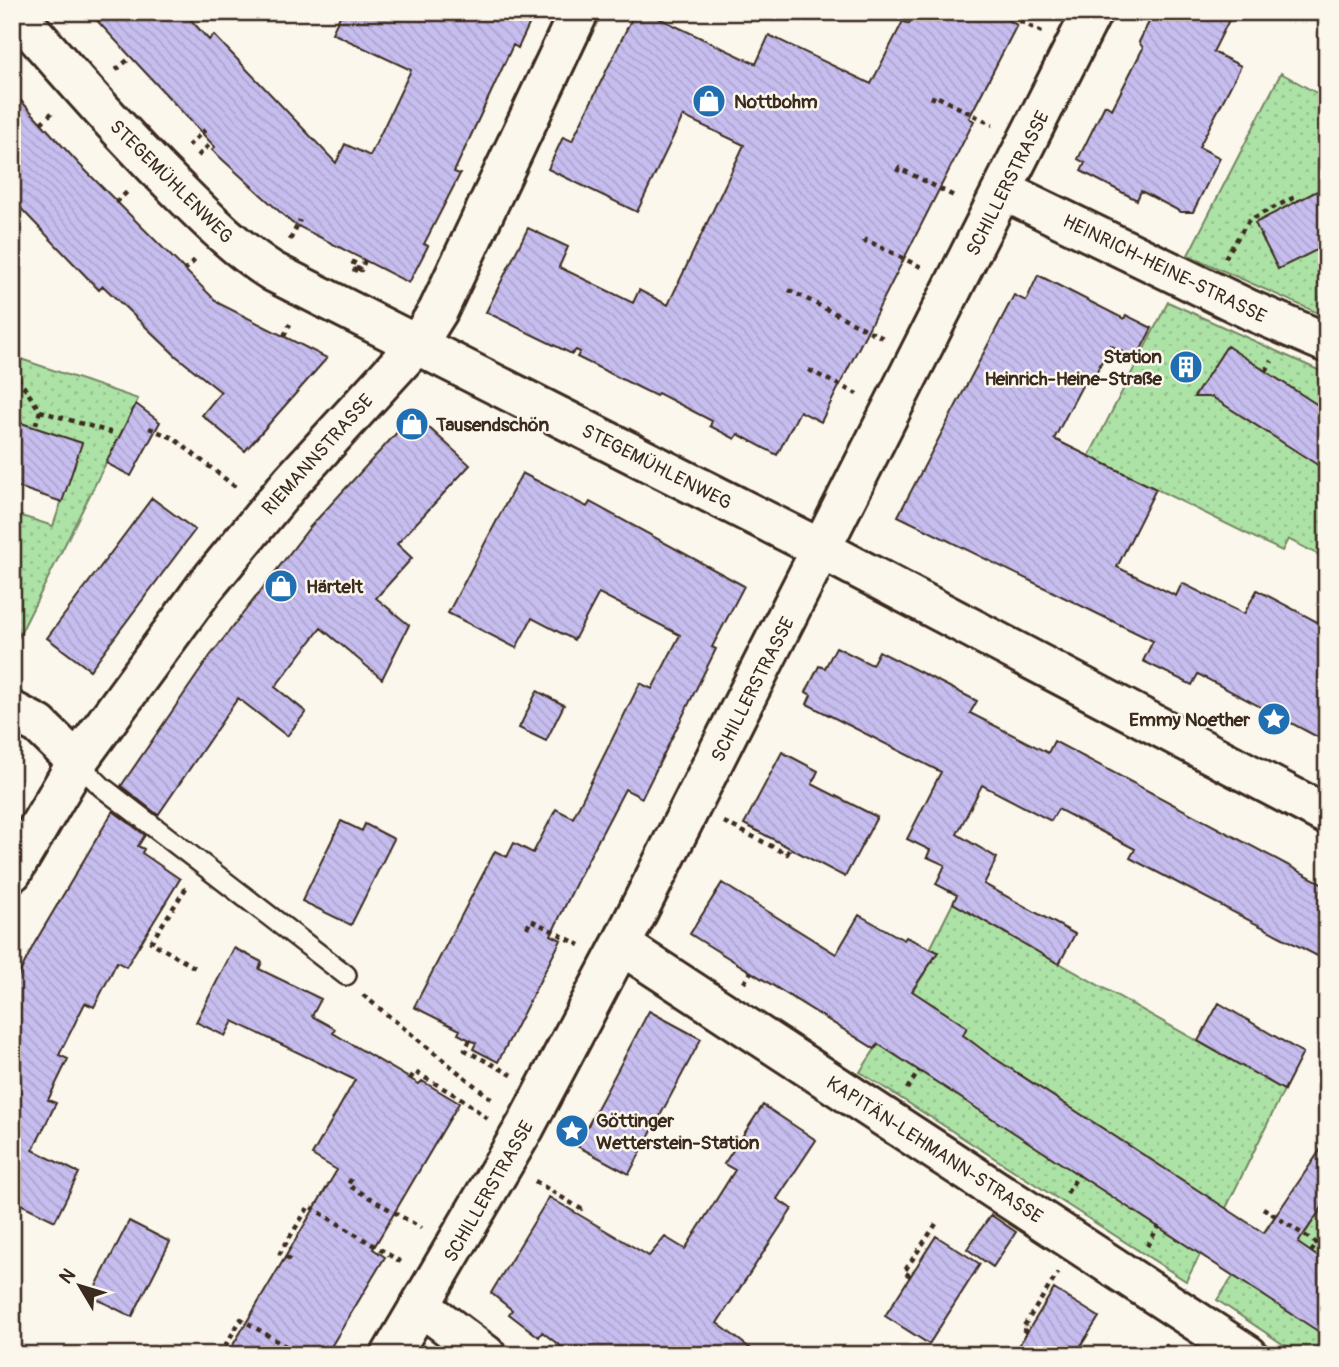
<svg xmlns="http://www.w3.org/2000/svg" width="1339" height="1367" font-family="Pangolin,sans-serif">
<style>
.grass{fill:url(#grass-dots);stroke:#748662;stroke-width:2}
.building{fill:url(#building-back-hatch);stroke:#3b2a1e;stroke-width:2}
.lines{fill:none;stroke-linecap:round;stroke-linejoin:round}
.service-casing{stroke:#3b2a1e;stroke-width:24}
.minor-casing{stroke:#3b2a1e;stroke-width:44}
.path{stroke:#3b2a1e;stroke-width:4.5;stroke-dasharray:5 5;stroke-linecap:butt}
.service{stroke:#fbf7ec;stroke-width:19}
.minor{stroke:#fbf7ec;stroke-width:38}
.labels{text-anchor:middle;stroke-width:5;stroke-linejoin:round;paint-order:stroke}
.poi-label{font-size:19px;font-weight:bold;fill:#3b2a1e;stroke:#fbf7ec;text-anchor:start}
.street-label{font-size:19px;fill:#3b2a1e;stroke:#fbf7ec}
</style>
<defs>
<pattern id="grass-dots" width="8" height="8" patternUnits="userSpaceOnUse" patternTransform="scale(1.75)"><rect width="8" height="8" fill="#ace2a5"/><path d="M2 2h.1M6 6h.1" fill="none" stroke="#95c28e" stroke-width="1.8" stroke-linecap="round"/></pattern>
<pattern id="building-back-hatch" width="6" height="6" patternUnits="userSpaceOnUse" patternTransform="scale(1.75)"><rect width="6" height="6" fill="#c7bef0"/><path d="M-1 5l2 2M0 0l6 6M5-1l2 2" fill="none" stroke="#aca3cd"/></pattern>
</defs>
<rect width="100%" height="100%" fill="#fbf7ec"/>
<filter id="ink" filterUnits="userSpaceOnUse"><feTurbulence type="fractalNoise" baseFrequency=".0143" numOctaves="2"/><feDisplacementMap in="SourceGraphic" scale="14" xChannelSelector="R" yChannelSelector="G"/><feConvolveMatrix kernelMatrix="1 2 1 2 8 2 1 2 1" color-interpolation-filters="sRGB"/></filter>
<g filter="url(#ink)">
<path class="grass" d="M1281 73 1327 99V317L1188 255Z
M1168 302 1327 374V559L1288 539 1282 551 1089 456Z
M12 356 138 399 12 650V513L53 526 81 444 12 420Z
M953 903 1284 1090 1226 1208 1199 1251 1201 1253 1186 1281 860 1072 937 954 930 949Z
M1327 1200V1355H1299L1217 1300 1277 1213 1306 1232Z"/>
<path class="building" d="M89 12H184L209 40 214 35 336 163 345 144 370 156 411 70 332 33 342 12H535L518 48 513 45 454 172 460 174 424 244 428 246 409 283 292 223 212 150 215 147Z
M635 12H646L756 64 769 35 871 84 903 21 909 24 915 12H993L1017 25 969 118 974 121 821 422 800 411 777 455 738 434 735 439 710 426 712 421 658 393 656 396 577 357 580 352 576 350 572 354 486 312 528 228 568 247 559 267 633 303 639 290 668 305 744 145 683 116 637 212 548 169 563 137 572 141Z
M1154 12H1233L1213 52 1241 66 1199 147 1220 158 1193 212H1181L1141 191 1137 200 1081 171 1085 163 1078 159 1105 105 1112 109 1143 48 1139 42Z
M12 91 79 164 218 303 327 358 245 451 202 415 221 392 176 356 103 286 99 290 12 199Z
M1327 186V245L1278 269 1255 223Z
M1038 275 1124 319 1126 315 1152 328 1136 359 1110 345 1090 385 1084 382 1054 439 1156 489 1117 567 1176 596 1182 583 1244 614 1257 590 1327 627V742L1198 674 1192 685 1143 661 1153 641 898 516 1014 295 1026 301Z
M1227 346 1327 411V471L1212 397H1194Z
M136 404 160 422 131 476 106 463Z
M414 414 470 465 397 544 412 558 376 598 409 625 382 679 321 628 275 687 306 712 287 736 238 698 158 815 121 786 210 656 310 527Z
M12 420 82 443 62 502 12 485Z
M522 473 587 507 590 502 744 586 712 647 716 649 642 798 625 789 581 873 551 935 561 940 498 1062 473 1049 476 1043 458 1034 460 1030 414 1007 495 851 507 857 514 843 533 853 556 809 573 818 640 683 652 689 680 635 599 593 574 640 532 618 516 648 448 613Z
M152 498 195 530 90 670 47 638Z
M836 647 872 665 879 651 977 701 970 713 1048 753 1054 741 1327 886V961L1130 858 1135 849 1058 809 1051 821 982 785 957 834 997 858 984 884 1075 934 1059 964 953 903 957 895 936 884 945 865 927 857 930 850 907 839 941 772 807 704 811 695 806 692 819 666 825 668Z
M537 691 564 705 546 741 519 728Z
M782 752 818 771 812 784 877 817 845 877 744 824Z
M113 811 145 835 138 846 144 849 142 853 180 879 126 967 117 962 94 1007 85 1003 59 1055 68 1059 48 1100 56 1103 33 1150 79 1173 55 1221 12 1200V988L34 944Z
M341 821 362 831 365 824 394 839 351 925 302 901Z
M722 883 836 954 859 915 904 940 906 937 938 952 912 991 967 1027 963 1035 988 1054 1264 1233 1327 1140V1200L1298 1243 1327 1263V1337L878 1044 875 1049 690 934Z
M234 948 262 962 259 969 321 999 312 1016 335 1029 333 1033 419 1084 422 1081 459 1103 373 1249 385 1257 326 1355H227L337 1170 312 1155 355 1080 233 1021 225 1036 196 1022Z
M1219 1003 1303 1053 1284 1090 1198 1041Z
M649 1011 701 1039 629 1174 577 1146Z
M763 1105 816 1140 777 1199 792 1209 717 1323 759 1355H572L542 1332 539 1337 509 1314 512 1310 491 1293 549 1197 649 1256 665 1237 685 1249 735 1170 724 1164Z
M991 1215 1016 1232 993 1267 967 1249Z
M129 1221 170 1242 132 1317 91 1296Z
M936 1236 980 1264 929 1344 885 1316Z
M1054 1289 1099 1317 1075 1355H1013Z"/>
<g class="lines">
<defs>
<path id="service" d="M77 762 102 787 346 975"/>
<path id="minor" d="M15 12C66 70 117 129 172 184 204 216 235 248 273 272L823 550 1327 815
M1004 191 1250 310 1327 343
M12 711 39 725 77 762
M12 872 77 762 205 587 292 481 418 343 438 311 579 12
M621 945 1248 1355
M421 1306 486 1355
M391 1355 525 1127 621 945 1092 12"/>
</defs>
<use href="#service" class="service-casing"/>
<use href="#minor" class="minor-casing"/>
<path class="path" d="M1002 12 1042 32
M1183 12 1191 16 1193 12
M116 70 131 57
M932 100 934 95 993 125
M41 123 54 111
M188 146 205 130
M198 156 212 142
M897 172 899 168 956 197
M116 203 128 191
M290 240 300 220
M864 243 866 240 921 267
M1225 258 1249 220 1295 197 1298 201
M357 268 361 270 365 260
M184 271 197 258
M354 272 356 268 352 266 357 256
M789 290 885 339
M284 336 290 324
M12 369 40 411 35 427
M809 370 857 394
M1266 371 1272 361
M40 411 113 433
M149 428 173 438 238 489
M724 822 787 854 790 848
M186 888 151 942 199 970
M527 928 531 920 580 945
M744 983 751 972
M363 995 495 1102
M470 1040 465 1050 512 1075
M410 1079 415 1072 462 1099 488 1119
M907 1089 919 1071
M351 1179 348 1185 421 1228
M535 1181 581 1209 578 1214
M1067 1193 1079 1174
M1263 1208 1327 1250
M1147 1246 1159 1226
M1311 1252 1317 1244
M290 1260 280 1253 309 1206 401 1262
M910 1276 904 1272 938 1221
M1027 1332 1022 1329 1058 1273
M220 1355 241 1319 300 1355
M1160 1355 1167 1344"/>
<use href="#service" class="service"/>
<use href="#minor" class="minor"/>
</g>
</g>
<defs>
<symbol id="shop-disc" viewBox="-11 -11 22 22"><circle r="9.5" fill="#1f6fb2" stroke="#fbf7ec"/><path d="M-5-2.5h2.3a2.7 3.5 0 0 1 5.4 0H5L5.5 6h-11ZM-1.5-2.5h3a1.5 2.3 0 0 0-3 0Z" fill="#fff"/></symbol>
<symbol id="building-disc" viewBox="-11 -11 22 22"><circle r="9.5" fill="#1f6fb2" stroke="#fbf7ec"/><path d="M-4-6H4V6H1V3H-1V6H-4ZM-2.5-4.3h1.7v1.8h-1.7ZM.8-4.3h1.7v1.8H.8ZM-2.5-1h1.7V.8h-1.7ZM.8-1h1.7V.8H.8Z" fill="#fff"/></symbol>
<symbol id="sight-disc" viewBox="-11 -11 22 22"><circle r="9.5" fill="#1f6fb2" stroke="#fbf7ec"/><path d="M0-6L1.8-2.2L6-1.7L2.9 1.2L3.7 5.4L0 3.3L-3.7 5.4L-2.9 1.2L-6-1.7L-1.8-2.2Z" fill="#fff"/></symbol>
</defs>
<g fill-rule="evenodd">
<use href="#shop-disc" x="690" y="82" width="38" height="38"/>
<use href="#building-disc" x="1167" y="348" width="38" height="38"/>
<use href="#shop-disc" x="393" y="405" width="38" height="38"/>
<use href="#shop-disc" x="262" y="567" width="38" height="38"/>
<use href="#sight-disc" x="1255" y="700" width="38" height="38"/>
<use href="#sight-disc" x="553" y="1112" width="38" height="38"/>
</g>
<g class="labels">
<g class="poi-label">
<text x="734" y="108">Nottbohm</text>
<text x="1162" y="363" text-anchor="end">Station<tspan x="1162" dy="22">Heinrich-Heine-Straße</tspan></text>
<text x="436" y="431">Tausendschön</text>
<text x="306" y="593">Härtelt</text>
<text x="1250" y="726" text-anchor="end">Emmy Noether</text>
<text x="596" y="1127">Göttinger<tspan x="596" dy="22">Wetterstein-Station</tspan></text>
</g>
<g class="street-label">
<text transform="translate(172 181) rotate(45)" y="7">STEGEMÜHLENWEG</text>
<text transform="translate(1007 183) rotate(-63)" y="7">SCHILLERSTRASSE</text>
<text transform="translate(1165 268) rotate(26)" y="7">HEINRICH-HEINE-STRASSE</text>
<text transform="translate(317 454) rotate(-48)" y="7">RIEMANNSTRASSE</text>
<text transform="translate(657 466) rotate(27)" y="7">STEGEMÜHLENWEG</text>
<text transform="translate(752 689) rotate(-63)" y="7">SCHILLERSTRASSE</text>
<text transform="translate(935 1149) rotate(33)" y="7">KAPITÄN-LEHMANN-STRASSE</text>
<text transform="translate(488 1191) rotate(-60)" y="7">SCHILLERSTRASSE</text>
</g>
</g>
<rect width="1339" height="1367" fill="none" stroke="#fbf7ec" stroke-width="42"/>
<rect x="21" y="21" width="1297" height="1325" fill="none" stroke="#3b2a1e" stroke-width="2.5" filter="url(#ink)"/>
<g transform="translate(80 1286) rotate(308)" stroke="#fbf7ec" stroke-width="5" paint-order="stroke">
<path d="M0-5L12 26L0 18L-12 26Z" fill="#3b2a1e"/>
<text y="-10" font-size="19" font-weight="bold" text-anchor="middle" fill="#3b2a1e">N</text>
</g>
</svg>
